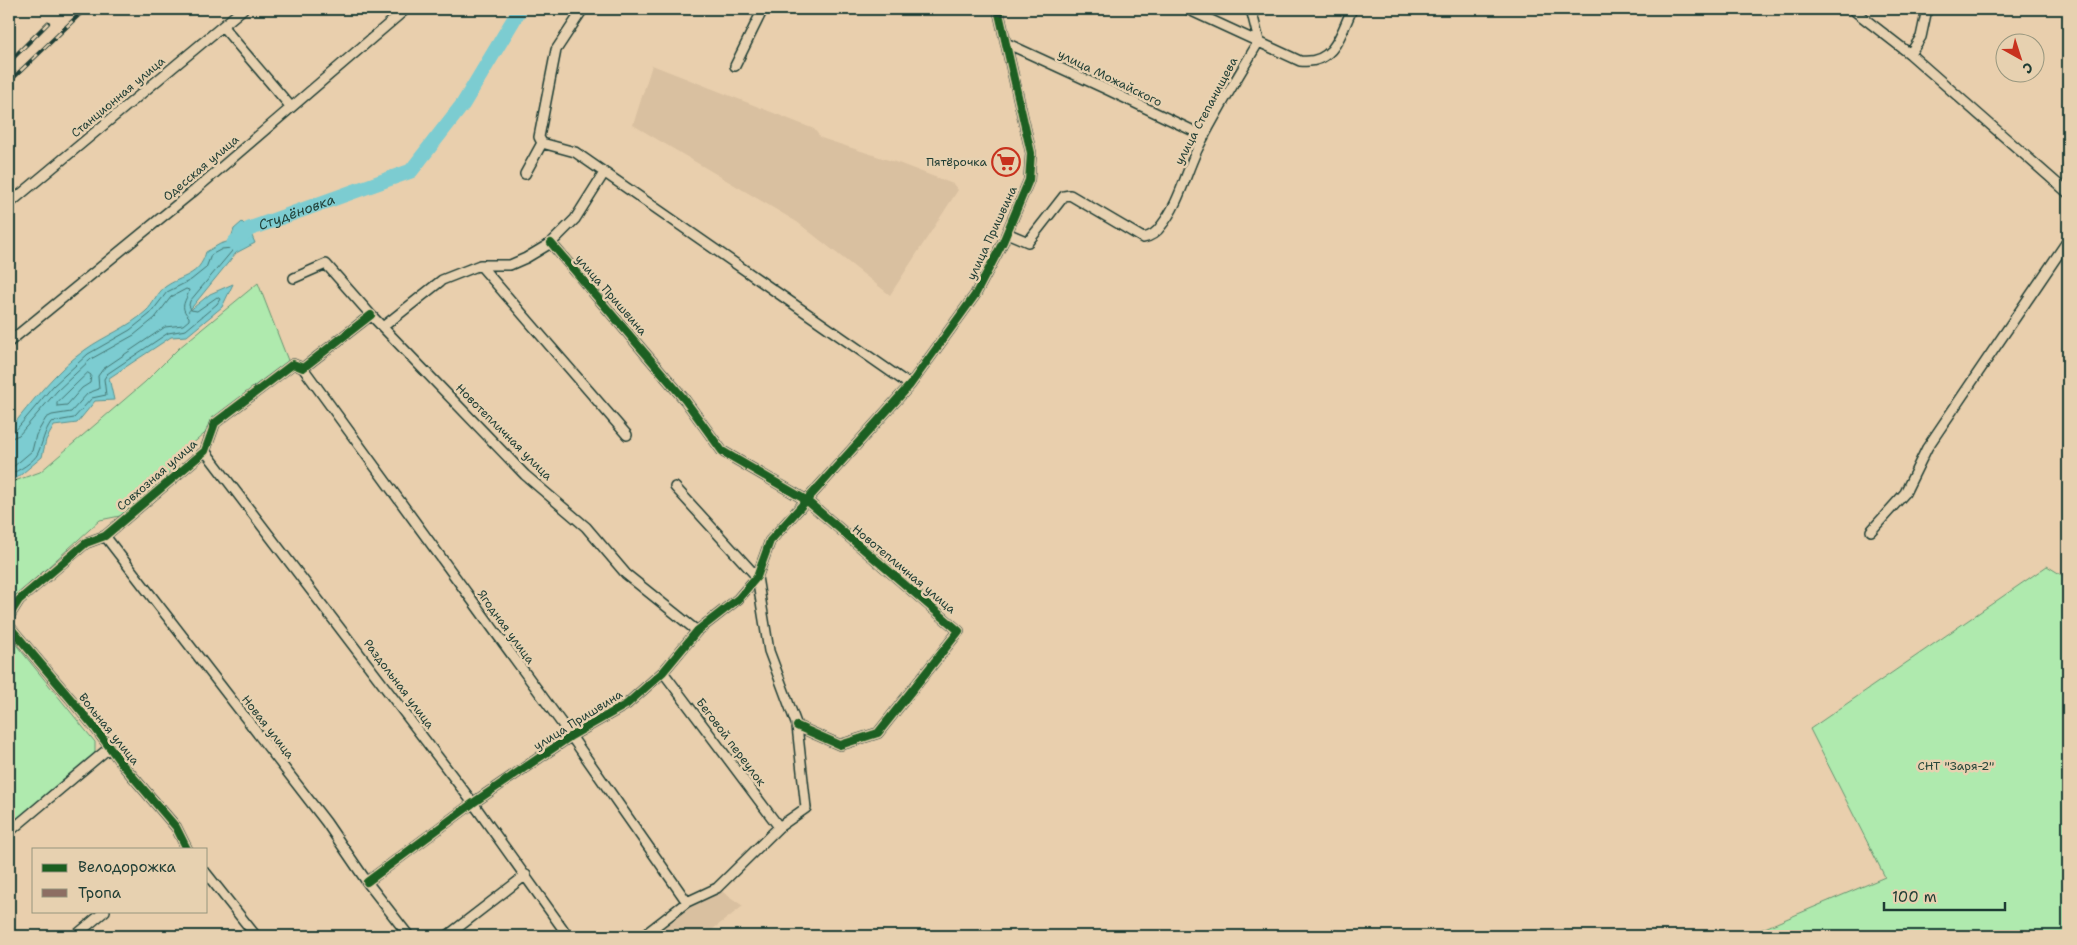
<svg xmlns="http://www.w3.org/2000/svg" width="2077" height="945" font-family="'Shantell Sans',sans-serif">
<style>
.built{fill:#d9c0a0}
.green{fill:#afeaae;stroke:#679471}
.water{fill:#7bccd1;stroke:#569392}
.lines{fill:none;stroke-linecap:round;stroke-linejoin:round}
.shore{stroke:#447673;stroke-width:1}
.river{stroke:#7bccd1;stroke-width:15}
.minor-casing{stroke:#1f3d34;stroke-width:12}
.minor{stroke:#e7d1b0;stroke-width:9}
.rail-casing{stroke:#1f3d34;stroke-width:4.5}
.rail{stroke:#e7d1b0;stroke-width:2.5;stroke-dasharray:8;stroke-linecap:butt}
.quiet{stroke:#8d6e63;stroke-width:6;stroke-dasharray:12 6;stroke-linecap:butt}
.cycleway-casing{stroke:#e7d1b0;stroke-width:11}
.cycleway{stroke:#1b5e20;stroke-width:8}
.labels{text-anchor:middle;stroke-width:5;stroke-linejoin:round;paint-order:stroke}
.street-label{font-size:12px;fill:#1f3d34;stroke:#e7d1b0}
.poi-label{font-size:12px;fill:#1f3d34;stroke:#e7d1b0;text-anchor:end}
.park-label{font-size:12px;fill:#26463a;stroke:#e7d1b0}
.water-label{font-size:14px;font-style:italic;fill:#24443c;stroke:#e7d1b0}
</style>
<rect width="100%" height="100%" fill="#e9cfad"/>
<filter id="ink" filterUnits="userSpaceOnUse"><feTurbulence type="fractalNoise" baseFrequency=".02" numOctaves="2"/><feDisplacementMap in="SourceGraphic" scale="10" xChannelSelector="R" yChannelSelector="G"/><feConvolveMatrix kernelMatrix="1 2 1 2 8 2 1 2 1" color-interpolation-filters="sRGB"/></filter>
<g filter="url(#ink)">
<path class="built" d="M652 65 814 129 821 138 901 164 953 184 958 190 890 295 797 222 633 125Z
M717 888 743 906 704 936H643L687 902Z"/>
<path class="green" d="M258 283 289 363 191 445 161 482 158 487 120 516 100 520 14 598 9 608V483L40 472 145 382 179 348Z
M2047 566 2068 579V936H1746L1885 877 1810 729Z
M9 636 95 742V757L9 827Z"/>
<path class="water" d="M242 222 249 229 255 243 236 253 188 312 210 294 233 284 222 307 187 336 171 337 109 378 114 400 95 401 77 423 54 426 46 440 42 457 17 478 9 479V430C32 402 55 371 85 350 104 336 128 328 146 311 153 305 157 293 165 287 182 275 199 277 206 252L220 244 230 241 234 229Z"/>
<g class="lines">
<path class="shore" d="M88 373 91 375 90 383 82 388 67 405 57 406V403Z
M9 432 15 431 53 386 88 354 130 330 150 314 167 292 191 280 206 268 211 255 222 249 232 248V251L190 301 189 305 191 310 197 311 217 297 220 299 217 304 186 330 168 333 107 374 104 379 106 395 92 398 74 418 51 422C44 432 43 442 38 453 35 461 18 472 9 474
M9 439 19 435 57 391 91 359 134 335 155 318 171 297 186 289 189 290C187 301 178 306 189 317V320L183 325 165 327 103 369 98 376 99 389 88 393 71 412 52 415 46 418 36 435 32 451 13 467 9 468"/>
<path class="river" id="s1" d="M234 243 249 229 411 171 463 104 520 9"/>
<defs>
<path id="minor" d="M583 9 556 50 539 137 542 143 575 152 910 385
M1187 9 1300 61C1334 65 1341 34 1352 9
M1852 9 1910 54 2068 193
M223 27 291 107
M1006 43 1106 89 1204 136
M1910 54 1921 37 1927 9
M735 66 763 9
M525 174 542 143
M9 204 243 9
M1007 233 1028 242 1064 196 1070 195 1143 238C1150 237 1157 232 1161 226 1179 204 1185 175 1197 150 1215 113 1238 77 1259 41L1251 9
M551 243 685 400 722 451 806 500 959 631 878 733 840 745 797 726
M480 265 627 435
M294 278 326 264 371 315 525 475 586 527 626 574 697 631
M384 326 442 280 480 265H510L526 258 551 243 575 219 604 173
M9 342 195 190 406 9
M303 368 571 736 687 902
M205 451 473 803 568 936
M1871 531 1905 493 1927 448 2068 240
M105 536 326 822 367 882 409 936
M663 672 779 827
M9 832 109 748
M187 849 176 827 122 764 96 729 9 626V616L19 600 86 543 105 536 205 451 215 423 293 364 303 368 371 315
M206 873 256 936
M367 882 473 803 571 736 627 704 663 672 697 631 738 599 757 577 770 541 910 385 975 295 1003 242 1029 180 1031 153 998 9
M75 936 105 911
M447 936 526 875
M643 936 687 902 717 888 779 827 806 808 797 726 769 651 757 577 675 487"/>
</defs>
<use href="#minor" class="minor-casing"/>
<use href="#minor" class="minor"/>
<defs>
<path id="rail" d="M9 62 48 23
M9 82 85 9"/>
</defs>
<use href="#rail" class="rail-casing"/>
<use href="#rail" class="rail"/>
<path class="quiet" d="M9 100V101"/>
<defs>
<path id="cycleway" d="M551 243 685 400 722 451 806 500 959 631 878 733 840 745 797 726
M187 849 176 827 122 764 96 729 9 626V616L19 600 86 543 105 536 205 451 215 423 293 364 303 368 371 315
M367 882 473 803 571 736 627 704 663 672 697 631 738 599 757 577 770 541 910 385 975 295 1003 242 1029 180 1031 153 998 9"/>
</defs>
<use href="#cycleway" class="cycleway-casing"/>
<use href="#cycleway" class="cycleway"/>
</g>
</g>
<defs>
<symbol id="supermarket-ring" viewBox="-11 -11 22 22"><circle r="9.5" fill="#e7d1b0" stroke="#c8321e" stroke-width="1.5"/><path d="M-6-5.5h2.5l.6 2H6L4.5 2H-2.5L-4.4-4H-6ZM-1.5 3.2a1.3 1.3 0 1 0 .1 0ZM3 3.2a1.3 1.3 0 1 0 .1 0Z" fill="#c8321e"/></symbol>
</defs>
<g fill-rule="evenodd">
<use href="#supermarket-ring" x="990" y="146" width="32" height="32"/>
</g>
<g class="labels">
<g class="street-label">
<text transform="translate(1110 78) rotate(26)" y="4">улица Можайского</text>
<text transform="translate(118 97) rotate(-40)" y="4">Станционная улица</text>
<text transform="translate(1206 111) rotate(-62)" y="4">улица Степанищева</text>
<text transform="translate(201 168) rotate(-40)" y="4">Одесская улица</text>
<text transform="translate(992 233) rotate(-65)" y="4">улица Пришвина</text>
<text transform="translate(611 295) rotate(49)" y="4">улица Пришвина</text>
<text transform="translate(504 432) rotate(45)" y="4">Новотепличная улица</text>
<text transform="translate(157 475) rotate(-41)" y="4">Совхозная улица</text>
<text transform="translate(904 569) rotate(40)" y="4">Новотепличная улица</text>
<text transform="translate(506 627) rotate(54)" y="4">Ягодная улица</text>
<text transform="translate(399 684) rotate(53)" y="4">Раздольная улица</text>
<text transform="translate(578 720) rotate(-32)" y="4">улица Пришвина</text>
<text transform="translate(268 727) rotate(52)" y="4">Новая улица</text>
<text transform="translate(109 729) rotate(51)" y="4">Вольная улица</text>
<text transform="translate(731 742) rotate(53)" y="4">Беговой переулок</text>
</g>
<g class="poi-label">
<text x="987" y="166">Пятёрочка</text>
</g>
<g class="park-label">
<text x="1956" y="770">СНТ "Заря-2"</text>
</g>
<g class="water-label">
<text dy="5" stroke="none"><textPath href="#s1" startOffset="71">Студёновка</textPath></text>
</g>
</g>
<rect width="2077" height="945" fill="none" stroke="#e7d1b0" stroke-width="30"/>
<rect x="15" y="15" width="2047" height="915" fill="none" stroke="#1f3d34" stroke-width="2" filter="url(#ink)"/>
<rect x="32" y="848" width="175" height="65" fill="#e7d1b0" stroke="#97967e"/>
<rect x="42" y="864" width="25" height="8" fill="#1b5e20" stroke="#97967e"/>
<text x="78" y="872" font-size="15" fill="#1f3d34">Велодорожка</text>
<rect x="42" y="889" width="25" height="8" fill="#8d6e63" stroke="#97967e"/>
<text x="78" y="898" font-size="15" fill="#1f3d34">Тропа</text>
<g transform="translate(2020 58) rotate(141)"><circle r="24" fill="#e7d1b0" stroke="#97967e"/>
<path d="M0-4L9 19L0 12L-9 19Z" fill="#c8321e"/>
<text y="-8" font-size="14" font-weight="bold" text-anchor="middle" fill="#1f3d34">С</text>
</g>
<path d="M1884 902v8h121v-8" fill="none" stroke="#1f3d34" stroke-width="2.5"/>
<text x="1892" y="902" font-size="15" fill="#1f3d34" stroke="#e7d1b0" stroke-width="4" paint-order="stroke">100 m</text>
</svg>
